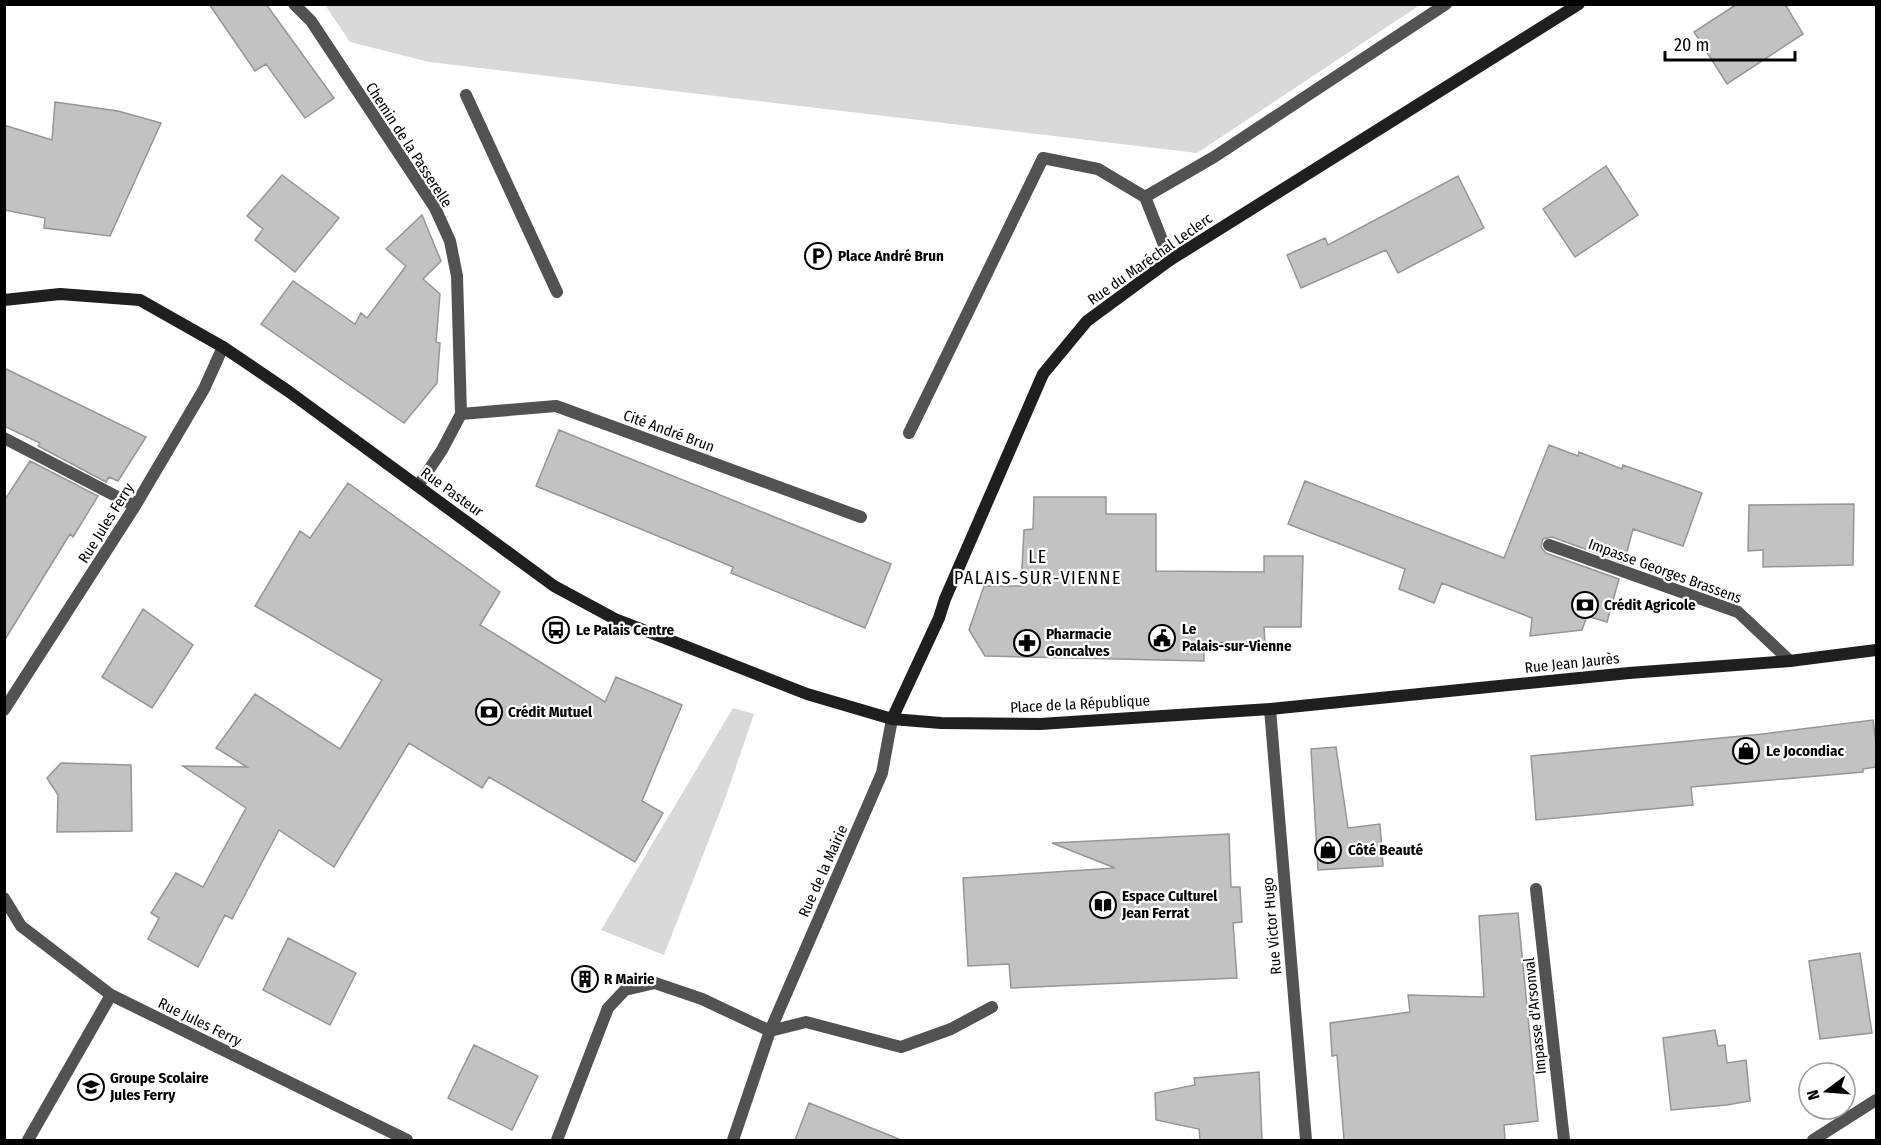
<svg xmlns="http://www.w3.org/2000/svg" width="1881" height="1145" font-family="'Fira Sans Condensed',sans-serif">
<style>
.green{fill:#d9d9d9}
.building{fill:#c2c2c2;stroke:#969696;stroke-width:1.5}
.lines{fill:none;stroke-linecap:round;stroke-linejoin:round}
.service{stroke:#525252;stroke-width:12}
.minor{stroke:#525252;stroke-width:12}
.tertiary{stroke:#525252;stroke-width:12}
.secondary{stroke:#1f1f1f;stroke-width:12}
.labels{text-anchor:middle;stroke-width:4.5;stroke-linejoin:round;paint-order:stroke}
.street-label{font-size:15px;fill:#000;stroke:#fff}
.poi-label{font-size:15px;font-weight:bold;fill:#000;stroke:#fff;text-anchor:start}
.quarter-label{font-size:18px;letter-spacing:1.5px;fill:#000;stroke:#fff}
</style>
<rect width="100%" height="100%" fill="#fff"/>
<path class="green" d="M325 5H1420L1197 153 429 62 350 42Z
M733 708 754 714 726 796 664 955 601 930Z"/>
<path class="building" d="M209 4H266L334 98 305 118 266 64 255 71Z
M1737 4H1785L1803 34 1727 84 1694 32Z
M55 102 118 111 161 123 110 236 44 228 45 218 4 210V125L52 140Z
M1606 166 1638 215 1575 257 1543 209Z
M282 175 339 218 295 272 255 240 263 229 247 216Z
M1458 176 1484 228 1398 273 1386 250 1301 288 1287 255 1325 238 1328 245Z
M422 215 441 261 423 279 440 294 436 342 440 343 437 383 404 423 261 324 293 281 355 324 361 313 367 318 406 266 386 249Z
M4 368 146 437 118 481 109 477 106 482 38 446 40 443 4 426Z
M559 430 891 564 865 628 731 573 733 567 536 486Z
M1549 445 1578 456 1579 452 1622 469 1623 465 1702 493 1683 546 1633 529 1624 563 1552 537 1543 539 1541 547 1546 553 1619 579 1607 622 1587 616 1582 630 1530 636 1532 618 1442 583 1434 603 1399 589 1405 569 1288 524 1305 481 1504 558Z
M30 461 98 496 73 537 70 534 4 641V501Z
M348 483 500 592 480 625 605 702 616 677 682 705 642 801 663 813 635 862 489 777 482 788 409 743 334 867 279 830 232 919 225 915 198 967 148 939 159 918 151 913 176 873 203 887 246 808 183 766 247 767 216 748 255 694 340 749 382 680 255 606 300 531 310 538Z
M1034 497H1106V514H1156V571L1264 572V556H1303L1301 627H1264L1265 643 1204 642V661L985 656 969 630 984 586H1021L1024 530 1033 529Z
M1854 504 1853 565 1763 567V550L1748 551 1749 505Z
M143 609 193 645 152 708 102 677Z
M1873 720 1876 744V767L1863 769V772L1691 787 1693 805 1536 820 1531 756 1763 734Z
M1336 747 1348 828 1380 824 1383 866 1318 870 1311 749Z
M61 763 131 765 132 831 57 832 58 795 47 778Z
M1229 834 1231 887H1240L1242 922 1233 923 1237 978 1011 988 1009 964 968 966 963 878 1115 868 1052 843Z
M1518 913 1538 1121 1504 1125 1505 1140H1344L1337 1055 1332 1056 1330 1023 1410 1012 1408 995 1484 997 1479 916Z
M288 938 356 973 330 1025 263 990Z
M1860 953 1872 1033 1820 1039 1809 961Z
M1715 1030 1718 1046 1725 1045 1727 1063 1746 1060 1750 1101 1727 1105 1671 1110 1663 1038Z
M474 1045 538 1076 512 1130 448 1098Z
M1259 1072 1262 1140H1200L1199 1129 1156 1120 1155 1093 1195 1085 1194 1078Z
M809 1103 899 1139V1140H795Z"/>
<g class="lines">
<path class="service" d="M466 95 557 292
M1170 260 1145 197 1214 157 1446 4
M461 414 556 406 861 517
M909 433 1043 158 1098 169 1145 197
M770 1031 806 1022 901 1047 951 1029 992 1007
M28 1140 111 995"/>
<path class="minor" d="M294 4 311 21 435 208 450 241 457 276 461 414 442 450 418 486
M4 438 135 506
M1549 545 1738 612 1790 661
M4 710 135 506 174 440 204 389 223 347
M1536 889 1564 1140
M4 898 21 926 111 995 407 1140
M557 1140 608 1008 625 990 655 983 702 999 770 1031
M733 1140 770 1031 882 773 892 719
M1813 1140 1876 1100"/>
<path class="tertiary" d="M1270 709 1306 1140"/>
<path class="secondary" d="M4 300 60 294 140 300 223 347 288 391 554 586 615 619 667 639 807 694 892 719 941 723 1040 724 1270 709 1629 673 1790 661 1876 650
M892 719 939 618 945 599 1043 374 1087 321 1170 260 1579 4"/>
</g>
<defs>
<symbol id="parking-ring" viewBox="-11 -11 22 22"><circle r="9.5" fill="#fff" stroke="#000" stroke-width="1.5"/><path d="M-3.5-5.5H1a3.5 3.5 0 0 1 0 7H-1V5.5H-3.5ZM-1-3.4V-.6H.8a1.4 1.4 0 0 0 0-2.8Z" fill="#000"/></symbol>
<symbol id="bank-ring" viewBox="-11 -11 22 22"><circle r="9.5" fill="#fff" stroke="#000" stroke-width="1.5"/><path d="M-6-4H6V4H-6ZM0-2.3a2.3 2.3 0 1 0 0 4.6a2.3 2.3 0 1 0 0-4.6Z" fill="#000"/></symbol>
<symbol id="bus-ring" viewBox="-11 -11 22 22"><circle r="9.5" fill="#fff" stroke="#000" stroke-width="1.5"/><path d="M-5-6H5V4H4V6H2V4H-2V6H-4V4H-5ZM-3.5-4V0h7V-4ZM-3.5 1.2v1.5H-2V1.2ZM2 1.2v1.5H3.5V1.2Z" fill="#000"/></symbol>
<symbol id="civic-ring" viewBox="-11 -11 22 22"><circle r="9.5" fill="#fff" stroke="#000" stroke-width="1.5"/><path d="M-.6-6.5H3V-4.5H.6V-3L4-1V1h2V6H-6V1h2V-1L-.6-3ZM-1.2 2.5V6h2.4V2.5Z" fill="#000"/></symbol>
<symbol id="pharmacy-ring" viewBox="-11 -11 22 22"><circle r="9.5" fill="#fff" stroke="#000" stroke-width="1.5"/><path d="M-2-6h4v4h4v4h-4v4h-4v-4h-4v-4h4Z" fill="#000"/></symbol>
<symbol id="shop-ring" viewBox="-11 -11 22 22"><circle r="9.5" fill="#fff" stroke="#000" stroke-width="1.5"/><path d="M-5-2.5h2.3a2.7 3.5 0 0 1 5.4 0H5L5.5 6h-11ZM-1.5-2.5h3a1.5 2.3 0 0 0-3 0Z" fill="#000"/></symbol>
<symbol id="library-ring" viewBox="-11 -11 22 22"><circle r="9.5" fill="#fff" stroke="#000" stroke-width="1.5"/><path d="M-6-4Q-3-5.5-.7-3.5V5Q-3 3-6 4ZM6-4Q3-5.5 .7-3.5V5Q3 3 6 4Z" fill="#000"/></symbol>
<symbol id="building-ring" viewBox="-11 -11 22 22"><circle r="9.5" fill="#fff" stroke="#000" stroke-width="1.5"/><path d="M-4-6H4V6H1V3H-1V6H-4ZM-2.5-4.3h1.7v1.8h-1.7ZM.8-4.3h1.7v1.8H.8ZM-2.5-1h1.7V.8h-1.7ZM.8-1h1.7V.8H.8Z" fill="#000"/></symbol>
<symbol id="school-ring" viewBox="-11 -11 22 22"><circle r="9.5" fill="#fff" stroke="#000" stroke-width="1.5"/><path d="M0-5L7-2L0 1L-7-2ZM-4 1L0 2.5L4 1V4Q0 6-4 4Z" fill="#000"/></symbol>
</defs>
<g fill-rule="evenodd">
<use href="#parking-ring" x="803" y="241" width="30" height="30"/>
<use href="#bank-ring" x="1570" y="590" width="30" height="30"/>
<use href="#bus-ring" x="541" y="615" width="30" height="30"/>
<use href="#civic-ring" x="1147" y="623" width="30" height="30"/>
<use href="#pharmacy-ring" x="1012" y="628" width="30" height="30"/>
<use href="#bank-ring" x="474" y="697" width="30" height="30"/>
<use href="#shop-ring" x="1731" y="736" width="30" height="30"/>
<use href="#shop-ring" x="1313" y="835" width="30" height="30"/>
<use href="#library-ring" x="1088" y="890" width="30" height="30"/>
<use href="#building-ring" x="570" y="964" width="30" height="30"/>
<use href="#school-ring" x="76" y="1072" width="30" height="30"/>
</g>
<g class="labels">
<g class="street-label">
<text transform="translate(409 145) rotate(57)" y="5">Chemin de la Passerelle</text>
<text transform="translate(1150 259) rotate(-35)" y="5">Rue du Maréchal Leclerc</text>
<text transform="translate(669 431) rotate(20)" y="5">Cité André Brun</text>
<text transform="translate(452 492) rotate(36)" y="5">Rue Pasteur</text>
<text transform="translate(106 523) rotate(-58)" y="5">Rue Jules Ferry</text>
<text transform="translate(1665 571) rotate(20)" y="5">Impasse Georges Brassens</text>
<text transform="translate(1572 663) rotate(-6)" y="5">Rue Jean Jaurès</text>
<text transform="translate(1080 704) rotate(-3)" y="5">Place de la République</text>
<text transform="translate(823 871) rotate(-66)" y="5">Rue de la Mairie</text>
<text transform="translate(1272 926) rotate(-95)" y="5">Rue Victor Hugo</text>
<text transform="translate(1535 1016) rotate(-96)" y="5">Impasse d'Arsonval</text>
<text transform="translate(200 1022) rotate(26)" y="5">Rue Jules Ferry</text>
</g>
<g class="poi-label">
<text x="838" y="261">Place André Brun</text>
<text x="1604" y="610">Crédit Agricole</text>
<text x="1182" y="634">Le<tspan x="1182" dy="17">Palais-sur-Vienne</tspan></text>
<text x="576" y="635">Le Palais Centre</text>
<text x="1046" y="639">Pharmacie<tspan x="1046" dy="17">Goncalves</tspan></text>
<text x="508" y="717">Crédit Mutuel</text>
<text x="1766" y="756">Le Jocondiac</text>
<text x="1348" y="855">Côté Beauté</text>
<text x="1122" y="901">Espace Culturel<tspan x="1122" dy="17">Jean Ferrat</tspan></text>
<text x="604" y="984">R Mairie</text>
<text x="110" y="1083">Groupe Scolaire<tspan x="110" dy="17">Jules Ferry</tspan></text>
</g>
<g class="quarter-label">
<text x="1038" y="563">LE<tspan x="1038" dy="21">PALAIS-SUR-VIENNE</tspan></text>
</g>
</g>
<rect width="1881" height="1145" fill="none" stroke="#000000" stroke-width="12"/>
<g transform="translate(1827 1091) rotate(254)"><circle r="28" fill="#ffffff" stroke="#999999" stroke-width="1.5"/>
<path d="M0-4.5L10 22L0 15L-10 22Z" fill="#000000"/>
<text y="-9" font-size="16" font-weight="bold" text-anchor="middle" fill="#000000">N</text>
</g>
<path d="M1665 51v9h130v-9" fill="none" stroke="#000000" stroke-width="3"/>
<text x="1674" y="51" font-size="18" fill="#000000" stroke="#ffffff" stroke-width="4.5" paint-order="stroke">20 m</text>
</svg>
